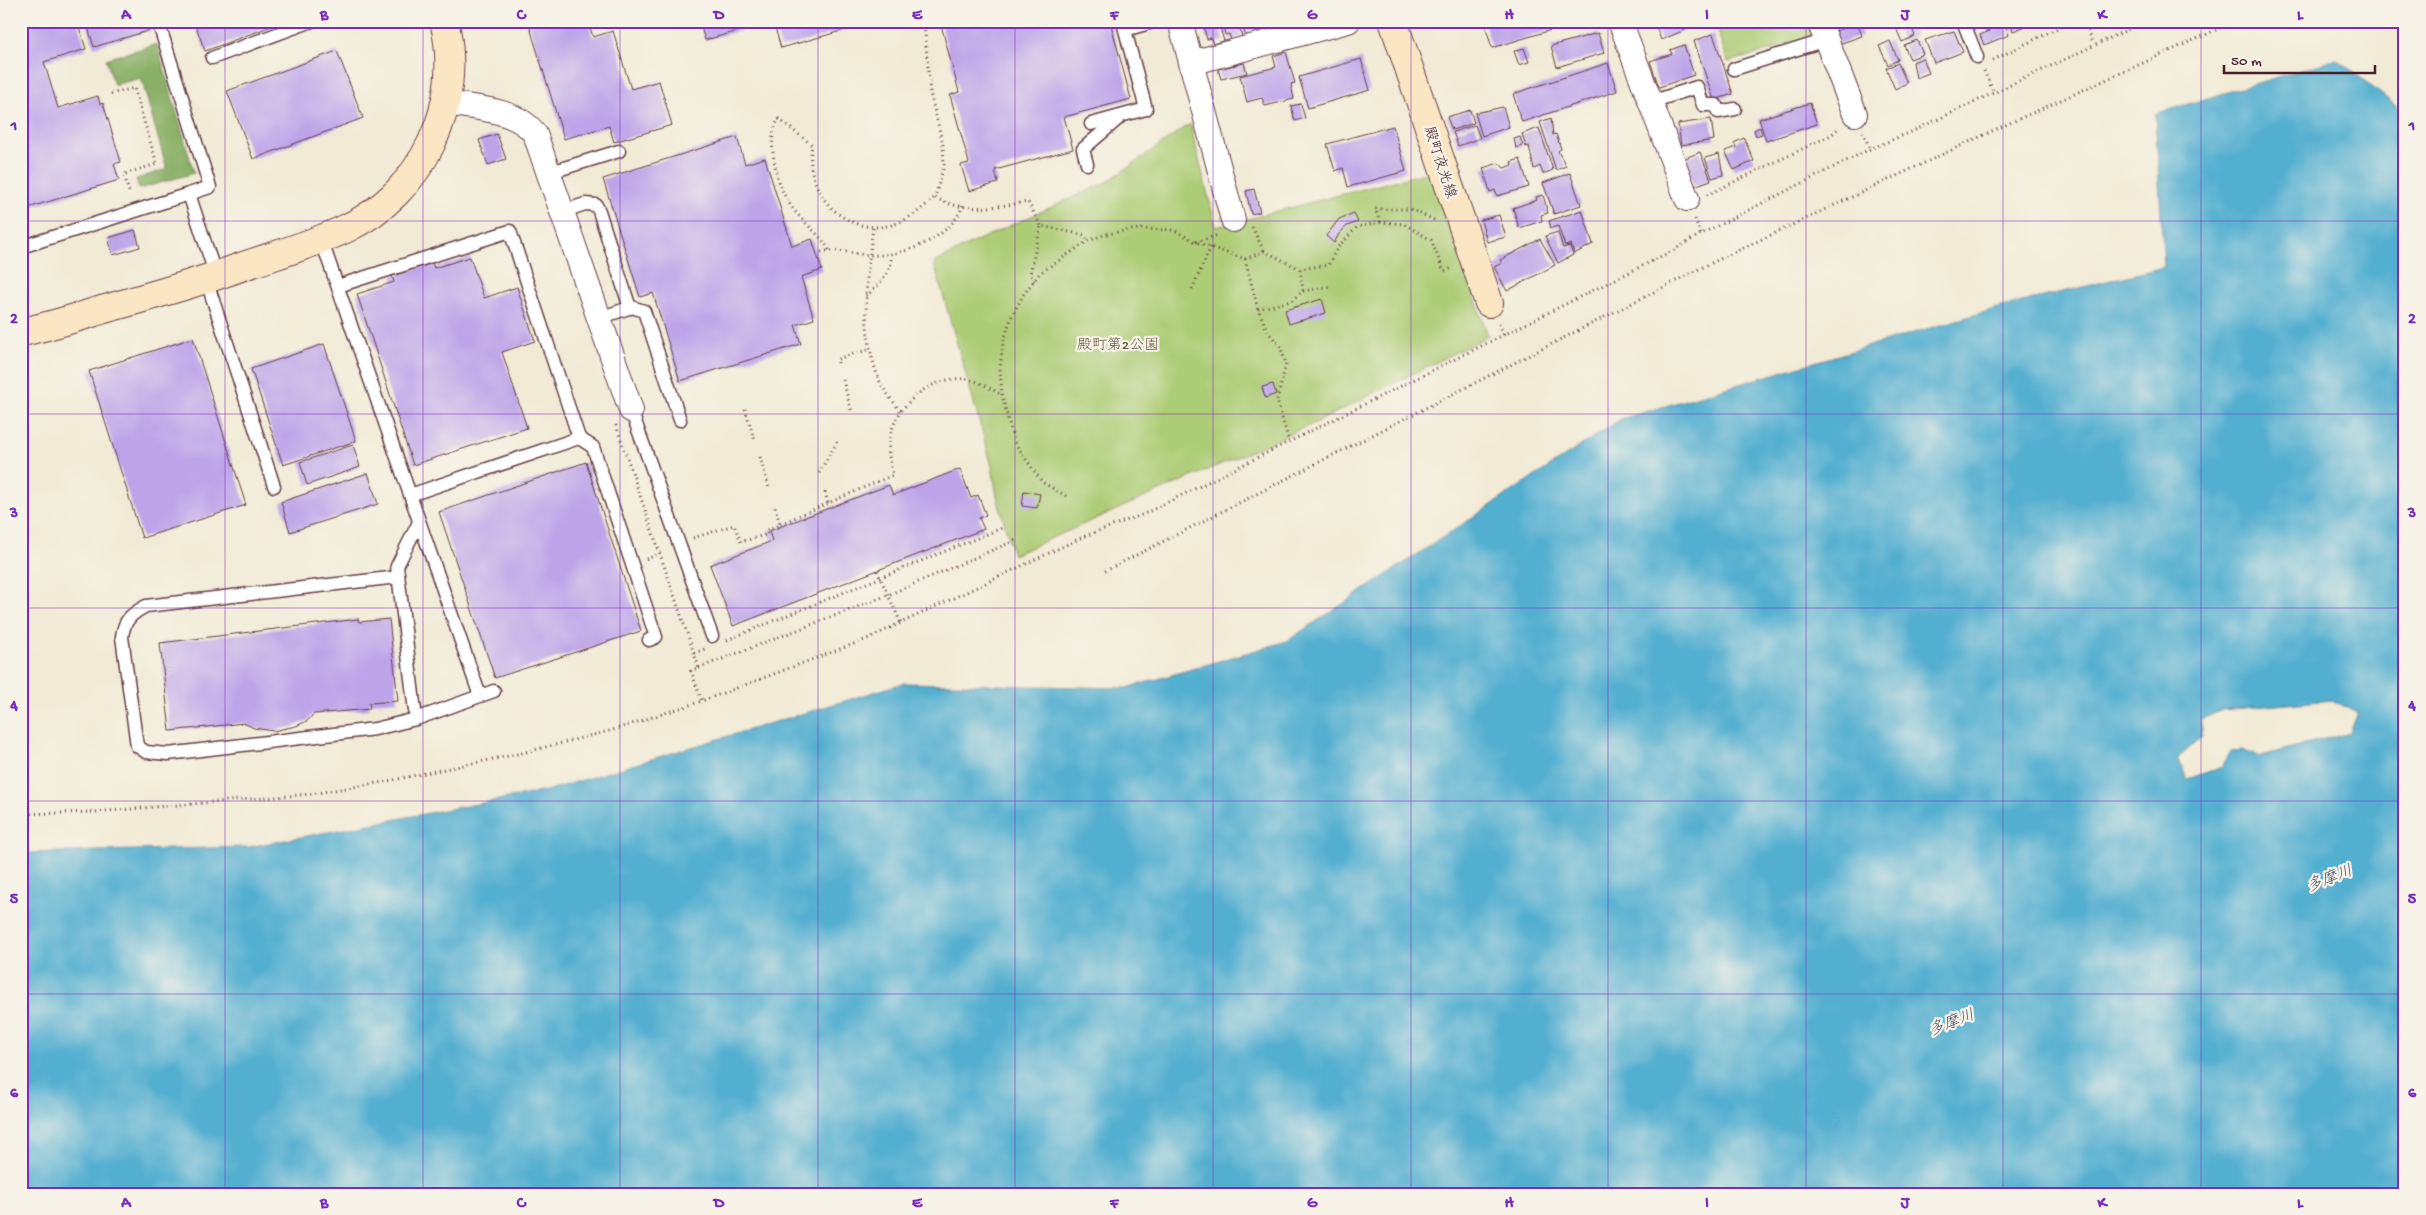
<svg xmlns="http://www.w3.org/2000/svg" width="2426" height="1215" font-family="'Gochi Hand','Klee One',sans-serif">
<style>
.green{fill:#accc74;stroke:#7b7650}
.forest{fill:#89b066;stroke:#6a6848}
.water{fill:#52afd0;stroke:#4e677e;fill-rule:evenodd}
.building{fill:#bda4e9}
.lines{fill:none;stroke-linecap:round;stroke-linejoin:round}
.lane-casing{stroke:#633d44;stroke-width:15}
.street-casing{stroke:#633d44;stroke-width:26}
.secondary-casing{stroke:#633d44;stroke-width:30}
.path{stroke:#633d44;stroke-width:3;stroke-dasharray:1 4;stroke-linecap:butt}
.lane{stroke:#fff;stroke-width:12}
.street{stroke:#fff;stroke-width:24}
.secondary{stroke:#fbe6c4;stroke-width:28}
.grid{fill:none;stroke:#7b2cbf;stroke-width:1;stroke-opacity:0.55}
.labels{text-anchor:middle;stroke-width:4.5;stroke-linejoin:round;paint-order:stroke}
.street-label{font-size:15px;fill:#4a1f2b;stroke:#f7f3e8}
.park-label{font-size:15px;fill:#675341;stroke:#f7f3e8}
.water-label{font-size:16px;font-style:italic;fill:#4d5165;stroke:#f7f3e8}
.neatline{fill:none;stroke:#7b2cbf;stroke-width:2}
.grid-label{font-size:16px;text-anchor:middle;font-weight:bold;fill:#7b2cbf}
</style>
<rect width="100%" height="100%" fill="#f7f3e8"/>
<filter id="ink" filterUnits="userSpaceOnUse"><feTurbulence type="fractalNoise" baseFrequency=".02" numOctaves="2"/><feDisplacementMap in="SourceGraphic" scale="10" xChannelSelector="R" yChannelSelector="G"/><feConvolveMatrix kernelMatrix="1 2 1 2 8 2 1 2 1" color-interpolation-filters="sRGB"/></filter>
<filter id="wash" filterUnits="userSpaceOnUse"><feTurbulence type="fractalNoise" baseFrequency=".0096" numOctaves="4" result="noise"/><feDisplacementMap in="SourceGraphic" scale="20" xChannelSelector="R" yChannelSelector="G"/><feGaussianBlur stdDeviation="1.12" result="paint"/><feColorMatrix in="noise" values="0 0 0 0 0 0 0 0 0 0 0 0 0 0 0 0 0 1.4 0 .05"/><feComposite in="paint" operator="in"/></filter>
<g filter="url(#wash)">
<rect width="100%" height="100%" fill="#f1ead5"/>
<path class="green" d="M1714 21H1809L1815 38 1728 62Z
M1190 124 1216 227 1433 171 1488 336 1315 423 1013 555 997 496 992 466 934 263 974 242 1107 182Z"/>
<path class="forest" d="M157 44 194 173 139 189 136 179 167 169 141 78 114 85 106 59Z"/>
<path class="water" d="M2337 59 2405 113V1194H21V853L248 847 546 791 904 683 1127 688 1287 641 1621 419 1998 308 2164 267 2155 114ZM2332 700 2358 713 2350 732 2258 757 2243 750 2231 751 2222 767 2187 779 2178 758 2202 737 2200 720 2222 710Z"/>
<g id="blocks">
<path class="building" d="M21 21H77L86 49 44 62 58 108 98 96 100 104 103 103 121 162 114 164 119 180 21 210Z
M86 21H149L151 30 94 47Z
M194 21H285L205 51Z
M528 21H588L593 37 613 31 631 89 659 81 672 125 614 142 609 126 564 139Z
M699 21H748L750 28 705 40Z
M773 21H872L873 22 781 48Z
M940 21H1110L1131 99 1064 117 1073 149 995 170 998 183 969 191 961 165 969 163 950 95 959 92Z
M1206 21H1218L1224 41 1213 44 1211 38 1207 39 1202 23Z
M1222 21H1238L1242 37 1231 40 1229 34 1225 35Z
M1241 21H1256L1259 34 1246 38Z
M1484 21H1559L1561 27 1492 48Z
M1570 21H1599V22L1575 29 1574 27 1568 29 1566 23Z
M1654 21H1687L1690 28 1661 40Z
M1997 21 1998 24 2004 22 2009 35 1984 45 1980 35 1989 31 1987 24Z
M2010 21H2028L2029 25 2013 31Z
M1910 23 1915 36 1902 42 1896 28Z
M1858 24 1862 36 1839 44 1835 31Z
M1954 31 1963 52 1934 63 1925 40Z
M1598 33 1604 53 1557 67 1551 46Z
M1713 34 1733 94 1714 100 1694 41Z
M1917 40 1923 54 1910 59 1904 45Z
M1890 41 1898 60 1888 65 1879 46Z
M1684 45 1694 75 1659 87 1650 61 1672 54 1670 50Z
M1524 48 1529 62 1519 65 1514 51Z
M337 51 363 118 253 159 227 91Z
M1286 52 1295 83 1291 84 1294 99 1265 106 1262 98 1247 102 1240 76 1276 67 1273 56Z
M1923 58 1929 73 1916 78 1913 62Z
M1361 59 1370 90 1308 108 1299 77Z
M1244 63 1247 73 1221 79 1218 69Z
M1608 63 1617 91 1522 122 1513 94Z
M1898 63 1907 83 1895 89 1886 68Z
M1810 103 1817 124 1766 141 1759 119Z
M1301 104 1305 118 1295 121 1291 106Z
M1503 107 1509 127 1482 136 1475 113Z
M1470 110 1474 123 1452 130 1447 117Z
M1551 118 1553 135 1556 134 1561 149 1558 151 1566 166 1556 170 1540 122Z
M1711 119 1714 140 1681 145 1678 124Z
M1475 125 1480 138 1458 146 1453 132Z
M1393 126 1406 171 1348 187 1343 168 1335 171 1327 144Z
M1760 127 1762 134 1756 136 1754 130Z
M1539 128 1553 170 1543 174 1540 166 1534 169 1529 146 1526 147 1522 134Z
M497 134 506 159 488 165 479 140Z
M737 137 745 164 765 158 792 246 812 239 822 270 801 277 814 319 795 325 801 344 680 381 653 293 640 297 603 179Z
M1520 137 1523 146 1516 148 1514 139Z
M1744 138 1754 161 1734 170 1725 151 1736 147 1734 143Z
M1700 152 1711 180 1694 186 1683 159Z
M1719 154 1723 175 1712 178 1705 158Z
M1520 159 1529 187 1497 196 1495 190 1490 192 1483 168 1499 163 1504 168 1512 165 1511 162Z
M1570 173 1581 205 1554 214 1543 183Z
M1254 189 1260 212 1251 214 1246 191Z
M1543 195 1548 213 1541 215 1542 221 1519 228 1513 208 1537 200 1536 197Z
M1582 210 1593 244 1574 254 1571 244 1565 246 1558 226 1551 228 1549 221Z
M1354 213 1358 222 1347 226 1339 234 1334 243 1326 236 1339 219Z
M1499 215 1506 237 1487 242 1481 220Z
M135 230 140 247 113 255 108 238Z
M1558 232 1563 248 1570 246 1573 255 1558 263 1545 236Z
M1540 239 1555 265 1507 291 1494 267 1502 263 1500 260Z
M470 257 484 298 517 287 535 341 502 352 527 428 413 465 357 294 394 282 392 276 432 263 434 268Z
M1322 299 1326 313 1289 324 1285 310Z
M193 338 246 505 142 538 89 371Z
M324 344 356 441 283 465 251 369Z
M1273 384 1276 394 1265 398 1262 387Z
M353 445 360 467 307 485 300 462Z
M586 462 641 631 495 678 439 512Z
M960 469 971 498 978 495 986 515 979 518 984 529 733 626 710 565 772 541 769 531 889 485 893 495Z
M368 473 378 504 290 532 281 502Z
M1024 491 1040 494 1037 508 1022 506Z
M358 619 359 622 389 619 398 701 369 703 370 709 314 714 307 721 296 726 273 731 254 728 244 723 170 731 160 643Z"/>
</g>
</g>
<g filter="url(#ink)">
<use href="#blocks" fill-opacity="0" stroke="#633d44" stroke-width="1"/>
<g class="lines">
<defs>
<path id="lane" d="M158 21 210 187 189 194
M1963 21 1977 57
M1123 22 1125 30 1156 21
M212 58 312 21
M1734 69 1826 40
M1651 102 1697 87 1703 105H1716L1718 112 1735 109
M1091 124 1146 109 1125 30
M1087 164 1083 149 1119 118
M548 173 619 151
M562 212 585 204 596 205 599 211 630 308
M321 239 480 696 494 691
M21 247 189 194 216 276
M206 279 274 486
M338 286 510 231 579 438
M599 318 632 307 644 311 680 420
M631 410 712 636
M410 495 579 438 593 447 656 637 649 640
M398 577 146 606C131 614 124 620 122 637L137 746 146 752 168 754 375 729 416 719 480 696
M416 719 397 566 419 522"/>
<path id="street" d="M1180 21 1233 220
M1620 21 1687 199
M1819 21 1855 114
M1191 63 1348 21
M445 103C475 108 517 109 535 134L631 410"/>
<path id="secondary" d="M1393 21 1489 303
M21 332C47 327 72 319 98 311 140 299 183 287 224 273 264 258 307 247 345 229 423 193 465 104 444 21"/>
</defs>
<use href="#lane" class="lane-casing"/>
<use href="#street" class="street-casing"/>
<use href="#secondary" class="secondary-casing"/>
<path class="path" d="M924 21 930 93 943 144 944 166 935 197C960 214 1000 206 1028 202L1041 226
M2085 21 2093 44
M1993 60 2072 21
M1984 71 1994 93
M111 94 134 88 157 164 124 174 129 192
M1863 132 1870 149
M1707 195 1831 135 1839 128
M1695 219 1701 234
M1380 222 1404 224 1431 240 1444 271 1453 268
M1252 227 1264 251
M873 228C866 278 860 328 878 377 882 389 893 401 901 412
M1196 242 1218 235
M829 250C820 235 815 233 804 221 784 202 776 180 773 152 772 141 772 129 779 119L812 145C803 189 841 234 887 226 905 223 922 209 935 197
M821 252C837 248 852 254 868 255 901 258 951 239 963 205
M1245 259 1258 309 1268 332 1280 346 1286 364 1277 400 1289 442
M1034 281 1030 274 1041 226 1084 235 1088 241
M1192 289 1211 247
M1303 291 1331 286
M866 296C879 286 893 271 891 255
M1258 309 1291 301 1303 291 1300 269
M1499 324 1504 335
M838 363 837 359 870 349
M843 380 852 413
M745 409 755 441
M616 425 699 668 691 671 702 701
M760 457 769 488
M819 473 837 442
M825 492 828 503
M1066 496 1042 482 1014 442 1002 396 1000 369 1003 343 1011 318 1023 295 1040 273 1088 241 1106 234 1138 229 1174 230 1196 242 1245 259 1264 251 1300 269 1328 265 1338 247 1357 227 1380 222 1375 209H1410L1436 221
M775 507 780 524
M693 538 734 525 741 542 768 534 766 530 893 475C890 462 887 451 890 437 896 404 932 375 967 379 979 381 991 389 1002 395
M646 559 660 554
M877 571 901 623
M1105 571 1705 266 1990 132 2236 21
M727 640 1002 528
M694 653 705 649
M699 668 888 595 1016 540
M21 814 95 812 311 794 383 782 522 753 613 730 702 701 867 639 1085 536 1144 514 1674 250 1701 234 1870 149 1911 132 2146 21"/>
<use href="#lane" class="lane"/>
<use href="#street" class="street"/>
<use href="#secondary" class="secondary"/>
</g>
</g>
<path class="grid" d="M225 21V1194M423 21V1194M620 21V1194M818 21V1194M1015 21V1194M1213 21V1194M1411 21V1194M1608 21V1194M1806 21V1194M2003 21V1194M2201 21V1194M21 221H2405M21 414H2405M21 608H2405M21 801H2405M21 994H2405"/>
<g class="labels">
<g class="street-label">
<text transform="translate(1441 162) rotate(72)" y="5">殿町夜光線</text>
</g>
<g class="park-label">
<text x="1118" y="349">殿町第2公園</text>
</g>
<g class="water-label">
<text transform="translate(2329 877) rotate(-21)" y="6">多摩川</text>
<text transform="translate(1951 1021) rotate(-21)" y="6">多摩川</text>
</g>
</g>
<rect width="2426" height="1215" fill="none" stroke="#f7f3e8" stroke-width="55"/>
<path d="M2224 65v8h151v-8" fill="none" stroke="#4a1f2b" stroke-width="2.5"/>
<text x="2231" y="65" font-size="15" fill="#4a1f2b" stroke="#f7f3e8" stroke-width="4" paint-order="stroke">50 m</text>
<rect x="28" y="28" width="2370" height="1160" class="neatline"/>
<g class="grid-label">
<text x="126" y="19">A</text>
<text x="324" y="19">B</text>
<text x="521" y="19">C</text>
<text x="719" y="19">D</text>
<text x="917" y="19">E</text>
<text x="1114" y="19">F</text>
<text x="1312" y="19">G</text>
<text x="1509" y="19">H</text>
<text x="1707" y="19">I</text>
<text x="1905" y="19">J</text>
<text x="2102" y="19">K</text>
<text x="2300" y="19">L</text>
<text x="14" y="130">1</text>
<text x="2412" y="130">1</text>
<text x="14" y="323">2</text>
<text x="2412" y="323">2</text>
<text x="14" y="517">3</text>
<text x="2412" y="517">3</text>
<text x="14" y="710">4</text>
<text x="2412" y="710">4</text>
<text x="14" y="903">5</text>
<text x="2412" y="903">5</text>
<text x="14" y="1097">6</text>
<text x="2412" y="1097">6</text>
<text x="126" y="1207">A</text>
<text x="324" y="1207">B</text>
<text x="521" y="1207">C</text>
<text x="719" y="1207">D</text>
<text x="917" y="1207">E</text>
<text x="1114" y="1207">F</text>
<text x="1312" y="1207">G</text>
<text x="1509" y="1207">H</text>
<text x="1707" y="1207">I</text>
<text x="1905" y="1207">J</text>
<text x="2102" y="1207">K</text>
<text x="2300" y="1207">L</text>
</g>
</svg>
